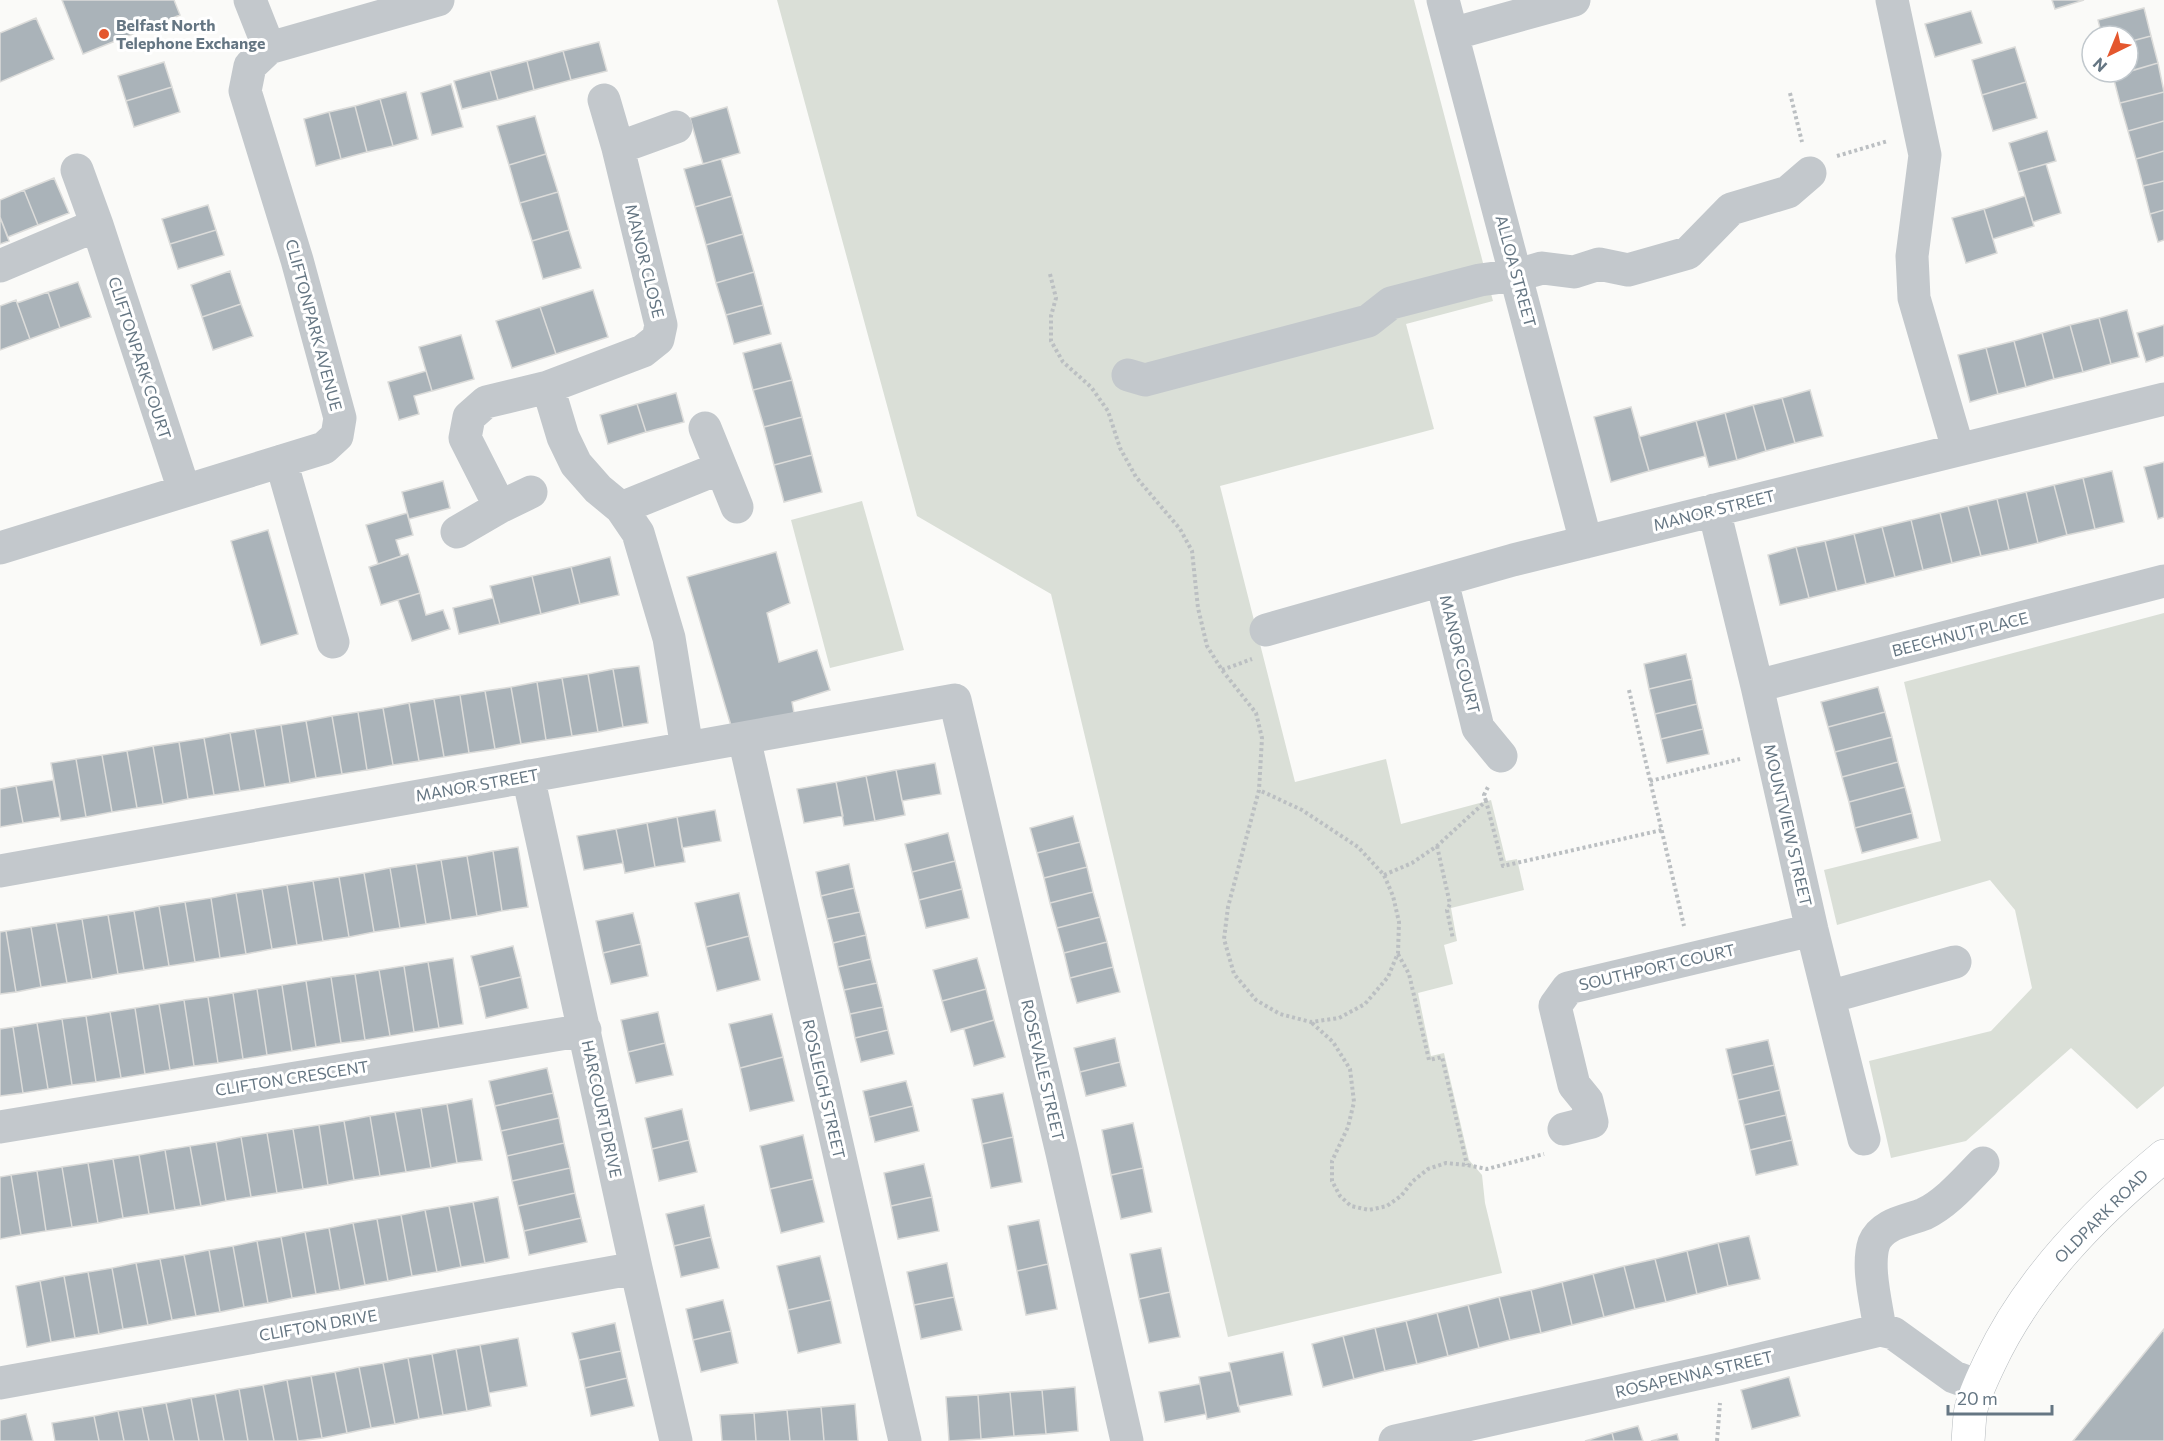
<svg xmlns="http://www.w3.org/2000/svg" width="2164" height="1441" font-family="Commissioner,sans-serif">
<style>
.green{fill:#dadfd7}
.building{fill:#aab3b9;stroke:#dcdcda;stroke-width:1.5}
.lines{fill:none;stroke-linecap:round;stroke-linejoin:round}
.major-casing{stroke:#b5babe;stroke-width:34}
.path{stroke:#bbbfc2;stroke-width:4;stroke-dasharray:3 3;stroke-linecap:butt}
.minor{stroke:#c3c8cc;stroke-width:33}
.major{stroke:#fff;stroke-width:33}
.poi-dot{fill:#e4572e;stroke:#fff;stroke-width:2}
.labels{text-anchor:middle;stroke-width:6;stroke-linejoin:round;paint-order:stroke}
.poi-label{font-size:16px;font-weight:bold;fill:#657683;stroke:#fff;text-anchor:start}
.street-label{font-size:16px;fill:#657683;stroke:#fff}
</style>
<rect width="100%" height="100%" fill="#fafaf8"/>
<path class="green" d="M777 0H1414L1493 301 1406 324 1434 429 1220 486 1295 782 1386 759 1401 824 1491 800 1506 861 1517 859 1524 890 1451 908 1457 941 1444 945 1453 984 1418 993 1431 1056 1444 1053 1469 1160 1482 1175 1485 1203 1502 1273 1228 1337 1051 594 917 516Z
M862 501 904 650 830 668 791 520Z
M2164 613V1086L2137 1109 2071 1048 1966 1141 1891 1158 1869 1061 1991 1031 2032 988 2015 910 1990 880 1837 925 1824 870 1941 841 1904 682Z"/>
<path class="building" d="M62 0H174L180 15 83 54Z
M2052 0H2084L2055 9Z
M2144 8 2151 36 2128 42V36H2102L2098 20Z
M1971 11 1982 43 1935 57 1925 24Z
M36 18 54 59 0 82V33Z
M2151 36 2158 63 2128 72V42Z
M599 42 607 71 571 80 563 51Z
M2015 47 2026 82 1982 95 1972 60Z
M563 51 571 80 534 90 527 61Z
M527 61 534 90 498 100 490 71Z
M164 62 172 87 126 101 118 76Z
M2158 63 2164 92 2120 103 2113 76Z
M490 71 498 100 462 109 454 81Z
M2026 82 2037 118 1993 131 1982 95Z
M451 84 463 127 432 135 421 93Z
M172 87 180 112 134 127 126 101Z
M406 92 418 139 393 146 380 99Z
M2164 92V121L2128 131 2120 103Z
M380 99 393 146 367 152 355 106Z
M355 106 367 152 341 159 329 112Z
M727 107 740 153 703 164 690 118Z
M329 112 341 159 316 166 304 119Z
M535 116 546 154 509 165 497 126Z
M2164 121V151L2136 159 2128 131Z
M2047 131 2056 161 2018 172 2009 143Z
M2164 151V181L2143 186 2136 159Z
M546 154 558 192 520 203 509 165Z
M721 159 732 196 695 207 684 169Z
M2046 164 2061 213 2033 222 2018 172Z
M54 178 69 213 38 225 24 190Z
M2164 181V210L2150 214 2143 186Z
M24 190 38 225 8 237 0 217V200Z
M558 192 569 230 532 241 520 203Z
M732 196 743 234 706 245 695 207Z
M2025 196 2034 226 1993 239 1984 209Z
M208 205 216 230 170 244 162 219Z
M1984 209 1997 253 1966 263 1952 218Z
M2164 210V240L2158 242 2150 214Z
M0 217 9 241 0 244Z
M216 230 224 255 178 269 170 244Z
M569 230 581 268 543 279 532 241Z
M743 234 754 272 716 283 706 245Z
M230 271 241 304 202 317 191 285Z
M754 272 763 305 726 315 716 283Z
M78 282 91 317 60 328 48 292Z
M593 290 608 337 556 354 540 307Z
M48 292 60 328 30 339 17 303Z
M16 300 30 339 0 350V306Z
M241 304 253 336 213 350 202 317Z
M763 305 771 334 734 344 726 315Z
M540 307 556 354 512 368 496 321Z
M2127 310 2139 357 2111 364 2099 318Z
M2099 318 2111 364 2083 372 2070 325Z
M2070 325 2083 372 2054 379 2042 333Z
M2164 325V356L2146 362 2137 333Z
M2042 333 2054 379 2026 387 2014 341Z
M461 335 474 379 432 391 419 347Z
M2014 341 2026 387 1998 394 1986 348Z
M781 343 792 380 753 390 743 353Z
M1986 348 1998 394 1970 402 1958 355Z
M426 371 432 391 414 396 419 414 399 420 388 382Z
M792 380 802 417 764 427 753 390Z
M1810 390 1823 436 1795 443 1782 398Z
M676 393 684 422 646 432 637 404Z
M1782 398 1795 443 1766 451 1753 405Z
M637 404 646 432 608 444 600 415Z
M1753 405 1766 451 1737 460 1725 413Z
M1631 407 1649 471 1611 482 1594 417Z
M1725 413 1737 460 1709 467 1696 421Z
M802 417 812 455 774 465 764 427Z
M1696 421 1705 456 1649 471 1639 437Z
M812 455 822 492 784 502 774 465Z
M2164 462V517L2158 519 2144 467Z
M2112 471 2124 522 2095 529 2083 478Z
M2083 478 2095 529 2067 535 2054 485Z
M443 481 450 508 409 519 402 492Z
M2054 485 2067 535 2038 543 2026 492Z
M2026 492 2038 543 2009 550 1997 499Z
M1997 499 2009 550 1981 556 1968 506Z
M1968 506 1981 556 1952 563 1940 513Z
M407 513 413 535 396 540 401 556 378 564 366 525Z
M1940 513 1952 563 1923 570 1911 520Z
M1911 520 1923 570 1895 577 1882 527Z
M1882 527 1895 577 1866 584 1854 534Z
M268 530 298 634 261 645 231 541Z
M1854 534 1866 584 1837 591 1825 541Z
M1825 541 1837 591 1809 598 1796 547Z
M1796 547 1809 598 1780 605 1768 555Z
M776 552 790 603 767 613 779 662 817 650 830 690 792 702 794 713 732 729 687 577Z
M408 554 420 593 381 605 369 567Z
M610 557 619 595 580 604 571 567Z
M571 567 580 604 541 614 532 576Z
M532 576 541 614 500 624 490 586Z
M420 593 426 615 443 610 450 629 412 641 398 600Z
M493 598 500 624 459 634 453 608Z
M1686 654 1692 679 1649 689 1644 664Z
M639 666 648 723 623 727 613 669Z
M613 669 623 727 598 732 588 674Z
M588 674 598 732 572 736 562 678Z
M562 678 572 736 546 740 537 682Z
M1692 679 1697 704 1655 714 1649 689Z
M537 682 546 740 521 744 511 687Z
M511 687 521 744 495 749 485 691Z
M1878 687 1885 712 1828 727 1821 702Z
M485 691 495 749 469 753 460 695Z
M460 695 469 753 444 757 434 699Z
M434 699 444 757 419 761 409 703Z
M409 703 419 761 393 765 383 708Z
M1697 704 1703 729 1661 739 1655 714Z
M383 708 393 765 367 770 358 712Z
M358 712 367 770 342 774 332 716Z
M1885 712 1892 737 1835 752 1828 727Z
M332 716 342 774 316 778 306 721Z
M306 721 316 778 290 783 281 725Z
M281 725 290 783 265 787 255 729Z
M255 729 265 787 240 791 230 733Z
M1703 729 1709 754 1667 763 1661 739Z
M230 733 240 791 214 795 204 738Z
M1892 737 1898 762 1842 777 1835 752Z
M204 738 214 795 188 799 179 742Z
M179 742 188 799 163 804 153 746Z
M153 746 163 804 137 808 127 751Z
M127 751 137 808 112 812 102 755Z
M102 755 112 812 86 817 76 759Z
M76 759 86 817 61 821 51 763Z
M1898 762 1905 787 1849 802 1842 777Z
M935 763 941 794 902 801 896 770Z
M896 770 905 815 875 821 866 776Z
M866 776 875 821 844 826 836 782Z
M53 780 60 817 23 823 16 786Z
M836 782 843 816 804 823 797 789Z
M16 786 23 823 0 827V789Z
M1905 787 1912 813 1855 828 1849 802Z
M715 810 721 841 682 848 677 817Z
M1912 813 1918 838 1862 853 1855 828Z
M1073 816 1080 842 1037 853 1030 828Z
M677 817 685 862 655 867 647 823Z
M647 823 655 867 625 873 616 829Z
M616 829 623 863 584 870 577 836Z
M948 833 955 861 912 872 905 844Z
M1080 842 1087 867 1044 878 1037 853Z
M518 847 528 907 502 911 493 851Z
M493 851 502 911 477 916 467 856Z
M467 856 477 916 451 920 441 860Z
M441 860 451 920 426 924 416 864Z
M955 861 962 889 919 900 912 872Z
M416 864 426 924 400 928 390 868Z
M849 864 854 888 821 896 816 872Z
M1087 867 1093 892 1050 903 1044 878Z
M390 868 400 928 374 932 364 873Z
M364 873 374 932 349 937 339 877Z
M339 877 349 937 323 941 313 881Z
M313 881 323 941 297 945 287 885Z
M287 885 297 945 272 949 262 889Z
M854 888 860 912 827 919 821 896Z
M262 889 272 949 246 954 236 893Z
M962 889 969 918 926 928 919 900Z
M1093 892 1100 917 1057 928 1050 903Z
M236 893 246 954 220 958 211 898Z
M739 893 749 936 706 947 695 903Z
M211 898 220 958 195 962 185 902Z
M185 902 195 962 169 966 159 906Z
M159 906 169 966 144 970 134 911Z
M134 911 144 970 118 974 108 915Z
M860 912 866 935 833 943 827 919Z
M633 913 641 944 603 953 596 921Z
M108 915 118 974 92 979 82 919Z
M1100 917 1107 942 1064 953 1057 928Z
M82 919 92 979 67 983 56 923Z
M56 923 67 983 41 987 31 927Z
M31 927 41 987 16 992 6 931Z
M6 931 16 992 0 994V932Z
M866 935 871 959 838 967 833 943Z
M749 936 760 980 717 991 706 947Z
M1107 942 1113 967 1070 978 1064 953Z
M641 944 648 976 611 984 603 953Z
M513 946 521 977 479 987 471 956Z
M453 958 463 1024 439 1028 428 962Z
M977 958 986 989 942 1001 933 970Z
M871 959 877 983 844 990 838 967Z
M428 962 439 1028 414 1032 404 966Z
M404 966 414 1032 390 1036 379 970Z
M1113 967 1120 992 1077 1003 1070 978Z
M379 970 390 1036 365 1040 355 974Z
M355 974 365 1040 341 1043 331 977Z
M331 977 341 1043 316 1047 306 981Z
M521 977 528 1008 486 1018 479 987Z
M306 981 316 1047 292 1051 282 985Z
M877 983 883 1007 850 1014 844 990Z
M282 985 292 1051 267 1055 257 989Z
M257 989 267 1055 243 1059 233 993Z
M986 989 994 1020 951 1032 942 1001Z
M233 993 243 1059 218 1063 208 997Z
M208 997 218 1063 194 1066 184 1000Z
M184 1000 194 1066 170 1070 159 1004Z
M159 1004 170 1070 145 1074 135 1008Z
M883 1007 888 1030 855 1038 850 1014Z
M135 1008 145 1074 121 1078 110 1012Z
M110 1012 121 1078 96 1082 86 1016Z
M658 1012 665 1043 628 1052 621 1020Z
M772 1014 783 1057 740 1068 729 1024Z
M86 1016 96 1082 72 1085 62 1019Z
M62 1019 72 1085 48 1089 37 1023Z
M994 1020 1005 1057 974 1066 964 1029Z
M37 1023 48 1089 23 1093 13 1027Z
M13 1027 23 1093 0 1096V1029Z
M888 1030 894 1054 861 1062 855 1038Z
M1115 1038 1120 1062 1080 1072 1074 1048Z
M1768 1040 1774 1065 1732 1075 1726 1049Z
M665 1043 673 1075 636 1083 628 1052Z
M783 1057 794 1101 750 1111 740 1068Z
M1120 1062 1126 1086 1086 1096 1080 1072Z
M1774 1065 1780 1090 1738 1100 1732 1075Z
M547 1068 553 1093 495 1106 489 1081Z
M906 1081 913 1106 869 1117 863 1091Z
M1780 1090 1786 1115 1744 1125 1738 1100Z
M553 1093 559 1118 501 1131 495 1106Z
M1003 1093 1013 1137 982 1144 972 1099Z
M472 1099 482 1160 457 1163 447 1104Z
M447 1104 457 1163 431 1168 421 1108Z
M913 1106 919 1131 875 1142 869 1117Z
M421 1108 431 1168 406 1172 395 1112Z
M682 1109 689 1140 652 1149 645 1118Z
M395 1112 406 1172 380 1176 370 1116Z
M1786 1115 1792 1140 1750 1150 1744 1125Z
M370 1116 380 1176 354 1180 344 1121Z
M559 1118 564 1143 507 1156 501 1131Z
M344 1121 354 1180 328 1185 319 1125Z
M1133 1123 1143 1168 1111 1175 1102 1130Z
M319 1125 328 1185 303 1189 293 1129Z
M293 1129 303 1189 277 1193 267 1133Z
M267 1133 277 1193 251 1197 241 1137Z
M803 1135 813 1179 770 1189 760 1146Z
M241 1137 251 1197 226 1201 216 1142Z
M1013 1137 1022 1182 991 1188 982 1144Z
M689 1140 697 1172 659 1181 652 1149Z
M1792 1140 1798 1165 1756 1175 1750 1150Z
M216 1142 226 1201 201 1206 190 1146Z
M564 1143 570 1168 512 1181 507 1156Z
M190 1146 201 1206 175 1210 165 1150Z
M165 1150 175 1210 149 1214 139 1155Z
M139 1155 149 1214 123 1218 113 1159Z
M113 1159 123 1218 98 1223 88 1163Z
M88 1163 98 1223 72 1227 62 1167Z
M924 1164 932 1197 891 1206 884 1173Z
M62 1167 72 1227 46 1231 37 1171Z
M570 1168 575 1193 518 1206 512 1181Z
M1143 1168 1152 1212 1121 1219 1111 1175Z
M37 1171 46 1231 21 1235 11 1175Z
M11 1175 21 1235 0 1239V1177Z
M813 1179 824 1222 781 1233 770 1189Z
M575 1193 581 1218 524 1231 518 1206Z
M498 1197 509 1258 485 1263 473 1202Z
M932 1197 939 1231 898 1239 891 1206Z
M473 1202 485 1263 461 1267 449 1206Z
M704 1205 711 1237 674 1246 666 1214Z
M449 1206 461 1267 437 1272 425 1210Z
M425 1210 437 1272 412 1276 401 1215Z
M401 1215 412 1276 388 1281 377 1219Z
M581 1218 587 1242 529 1255 524 1231Z
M377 1219 388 1281 365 1285 353 1223Z
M1039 1220 1048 1264 1017 1271 1008 1226Z
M353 1223 365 1285 340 1290 329 1228Z
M329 1228 340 1290 316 1294 305 1232Z
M305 1232 316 1294 292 1298 281 1237Z
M1749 1236 1760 1279 1728 1286 1718 1243Z
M281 1237 292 1298 268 1303 257 1241Z
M711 1237 719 1268 681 1277 674 1246Z
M257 1241 268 1303 244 1307 233 1246Z
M1718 1243 1728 1286 1697 1294 1687 1251Z
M233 1246 244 1307 220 1312 209 1250Z
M1161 1248 1170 1292 1139 1299 1130 1254Z
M209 1250 220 1312 196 1316 184 1255Z
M1687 1251 1697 1294 1666 1302 1655 1259Z
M184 1255 196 1316 172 1320 160 1259Z
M820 1256 831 1300 788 1310 777 1266Z
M160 1259 172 1320 148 1325 136 1263Z
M1655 1259 1666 1302 1635 1309 1624 1266Z
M136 1263 148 1325 123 1329 112 1268Z
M947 1263 954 1297 914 1305 907 1272Z
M1048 1264 1057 1309 1026 1315 1017 1271Z
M1624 1266 1635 1309 1604 1317 1593 1274Z
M112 1268 123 1329 99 1334 88 1272Z
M88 1272 99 1334 75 1338 64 1276Z
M1593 1274 1604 1317 1572 1325 1562 1282Z
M64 1276 75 1338 51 1342 40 1281Z
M40 1281 51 1342 27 1347 16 1286Z
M1562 1282 1572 1325 1541 1333 1531 1290Z
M1531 1290 1541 1333 1510 1340 1499 1297Z
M1170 1292 1180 1337 1149 1343 1139 1299Z
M954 1297 962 1330 921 1339 914 1305Z
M1499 1297 1510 1340 1479 1348 1468 1305Z
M723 1300 731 1331 693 1340 686 1309Z
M831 1300 841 1343 798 1353 788 1310Z
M1468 1305 1479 1348 1448 1356 1437 1313Z
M1437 1313 1448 1356 1417 1364 1406 1321Z
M1406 1321 1417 1364 1385 1371 1375 1328Z
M615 1323 621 1351 579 1360 572 1333Z
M1375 1328 1385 1371 1354 1379 1343 1336Z
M2164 1329V1441H2073Z
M731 1331 738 1363 701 1372 693 1340Z
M1343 1336 1354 1379 1323 1387 1312 1344Z
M518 1338 527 1386 489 1393 480 1345Z
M480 1345 491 1406 467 1411 456 1349Z
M456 1349 467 1411 443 1415 432 1354Z
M621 1351 627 1378 585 1388 579 1360Z
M1283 1352 1292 1395 1238 1406 1229 1363Z
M432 1354 443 1415 419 1419 408 1358Z
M408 1358 419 1419 395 1424 383 1363Z
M383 1363 395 1424 371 1428 359 1367Z
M359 1367 371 1428 347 1433 335 1372Z
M1231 1371 1240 1412 1207 1419 1199 1377Z
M335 1372 347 1433 322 1438 311 1376Z
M311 1376 322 1438 298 1441 287 1380Z
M1789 1377 1800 1416 1752 1429 1741 1390Z
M627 1378 634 1406 591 1416 585 1388Z
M287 1380 298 1441H274L263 1385Z
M1200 1384 1206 1414 1165 1422 1159 1392Z
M263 1385 274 1441H248L239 1389Z
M1075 1387 1078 1431 1046 1434 1042 1390Z
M239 1389 248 1441H224L215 1394Z
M1042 1390 1046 1434 1014 1436 1010 1392Z
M1010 1392 1014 1436 981 1439 978 1395Z
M215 1394 224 1441H199L191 1398Z
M978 1395 981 1439 949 1441 946 1397Z
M191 1398 199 1441H174L166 1403Z
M166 1403 174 1441H149L142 1407Z
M855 1404 858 1441H824L821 1407Z
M142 1407 149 1441H124L118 1411Z
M821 1407 824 1441H790L787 1410Z
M787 1410 790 1441H756L754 1413Z
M118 1411 124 1441H99L94 1416Z
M754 1413 756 1441H722L720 1415Z
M26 1414 33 1441H0V1420Z
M94 1416 99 1441H55L52 1423Z
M1638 1426 1643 1441H1614L1612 1433Z
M1612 1433 1614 1441H1585Z
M1677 1434 1679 1441H1651Z"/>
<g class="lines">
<defs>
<path id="major" d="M1968 1441C1969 1431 1969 1419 1971 1409 1975 1393 1983 1377 1990 1362 2029 1279 2095 1213 2164 1156"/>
</defs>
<use href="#major" class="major-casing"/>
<path class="path" d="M1790 93 1802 142
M1837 156 1888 141
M1050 274 1056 298 1051 316V341L1063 362 1091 387 1108 411 1120 448 1136 477 1180 529 1192 551 1198 608 1207 646 1222 670 1256 713 1262 738 1259 790 1228 907 1224 939 1234 974 1256 1000 1280 1014 1311 1022 1339 1018 1365 1004 1388 977 1398 953 1399 922 1393 896 1384 875 1358 847 1302 810 1259 790
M1222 670 1252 659
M1629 690 1684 926
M1650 781 1740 759
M1486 801 1484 795 1488 787
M1437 846 1450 904 1447 910 1453 939
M1384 875 1412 863 1437 846 1486 801 1503 866 1662 830
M1398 954 1409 974 1429 1060 1442 1057 1467 1165
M1312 1023 1333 1042 1350 1069 1354 1102 1348 1127 1332 1161V1181L1340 1196 1351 1206 1369 1210 1387 1206 1401 1196 1413 1181 1428 1169 1446 1163 1467 1165 1487 1169 1544 1154
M1717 1441 1720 1403"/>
<path class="minor" d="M250 0 269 48
M1443 0 1586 542
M1892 0 1925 155 1912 256 1914 298 1958 449
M1452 34 1574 0
M618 148 676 127
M77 170 97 225 184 490
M0 266 97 225
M1128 375 1145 380 1368 321 1391 303 1480 280 1517 275 1542 268 1574 272 1599 264 1628 270 1688 253 1731 209 1788 192 1810 173
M548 387 563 437 576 464 598 489 621 508 638 533 669 638 687 748
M705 428 737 507
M281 461 333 642
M500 507 465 438 469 417 486 402 548 387 643 351 658 339 661 325 618 148 604 100
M621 508 720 468
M1714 510 1757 686 1812 930 1864 1139
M457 532 500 507 531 492
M0 548 324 448 337 436 340 418 297 260 245 91 250 66 269 48 438 0
M1442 581 1478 728 1501 756
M1266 630 1513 560 2164 399
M1757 686 2164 581
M744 738 905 1441
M528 776 636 1268 676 1441
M0 871 955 700 1062 1153 1127 1441
M1829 997 1955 962
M0 1127 585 1030
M1564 1129 1592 1122 1587 1101 1574 1085 1555 1006 1568 988 1812 930
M1880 1330C1877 1306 1866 1267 1874 1243 1882 1223 1907 1221 1924 1214 1947 1203 1966 1180 1983 1163
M0 1383 636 1268
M1395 1441 1719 1369 1880 1330 1893 1333 1954 1377 1979 1386"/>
<use href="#major" class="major"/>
</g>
<circle class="poi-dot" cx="104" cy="34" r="6"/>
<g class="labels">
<g class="poi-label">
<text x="116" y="31">Belfast North<tspan x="116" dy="18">Telephone Exchange</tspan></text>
</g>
<g class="street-label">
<text transform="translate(645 261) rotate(76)" y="6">MANOR CLOSE</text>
<text transform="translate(1516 271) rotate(75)" y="6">ALLOA STREET</text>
<text transform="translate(314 325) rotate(75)" y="6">CLIFTONPARK AVENUE</text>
<text transform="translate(140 358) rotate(72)" y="6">CLIFTONPARK COURT</text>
<text transform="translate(1714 510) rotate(-14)" y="6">MANOR STREET</text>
<text transform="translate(1960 634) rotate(-14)" y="6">BEECHNUT PLACE</text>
<text transform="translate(1460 654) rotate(76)" y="6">MANOR COURT</text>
<text transform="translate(477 785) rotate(-10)" y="6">MANOR STREET</text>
<text transform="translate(1788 825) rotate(77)" y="6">MOUNTVIEW STREET</text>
<text transform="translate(1657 967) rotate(-13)" y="6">SOUTHPORT COURT</text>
<text transform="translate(1043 1070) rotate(77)" y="6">ROSEVALE STREET</text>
<text transform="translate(292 1078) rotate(-9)" y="6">CLIFTON CRESCENT</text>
<text transform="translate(824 1089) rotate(77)" y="6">ROSLEIGH STREET</text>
<text transform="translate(602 1109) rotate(78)" y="6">HARCOURT DRIVE</text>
<text transform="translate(2101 1216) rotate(-45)" y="6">OLDPARK ROAD</text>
<text transform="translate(318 1325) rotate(-10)" y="6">CLIFTON DRIVE</text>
<text transform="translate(1694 1374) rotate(-13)" y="6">ROSAPENNA STREET</text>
</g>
</g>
<g transform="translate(2110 54) rotate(223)"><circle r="28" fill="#ffffff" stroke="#c1c8cd" stroke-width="1.5"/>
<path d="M0-4.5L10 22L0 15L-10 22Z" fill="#e4572e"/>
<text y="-9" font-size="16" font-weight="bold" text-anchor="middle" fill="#657683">N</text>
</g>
<path d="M1948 1405v9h104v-9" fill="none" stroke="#657683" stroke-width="3"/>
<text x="1957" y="1405" font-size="18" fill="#657683" stroke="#ffffff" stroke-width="4.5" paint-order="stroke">20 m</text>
</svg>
